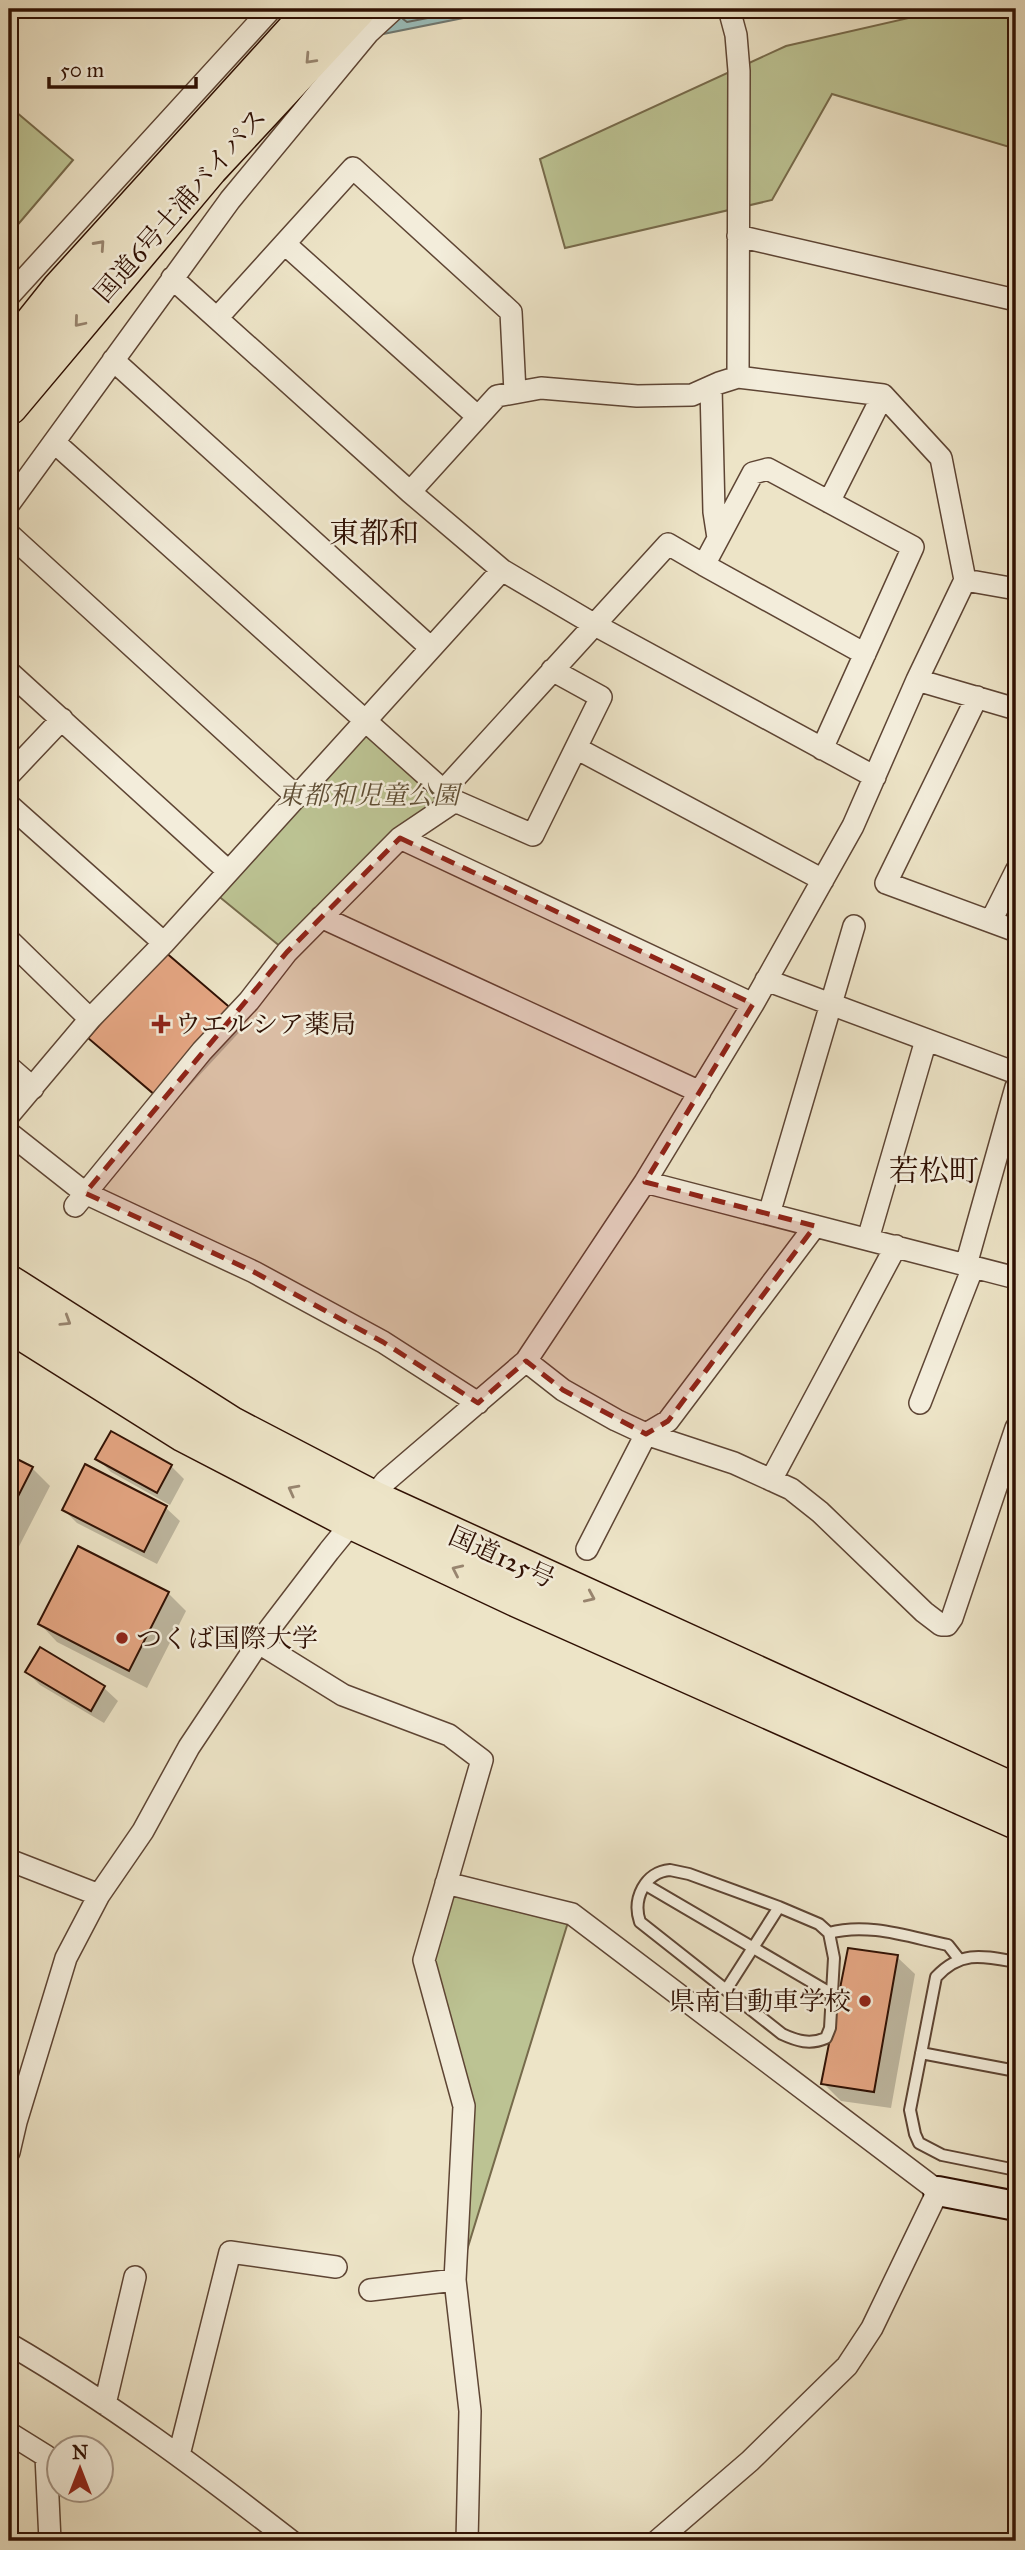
<svg xmlns="http://www.w3.org/2000/svg" width="1025" height="2550" font-family="'IM FELL Great Primer','Noto Serif JP',serif">
<style>
.green{fill:#bcc393;stroke:#766a4b;stroke-width:2}
.water{fill:#9abebb;stroke:#6f7871;stroke-width:2}
.shadow{fill:#0003}
.lines{fill:none;stroke-linecap:round;stroke-linejoin:round}
.shore{stroke:#64675f;stroke-width:2}
.building{fill:#e5a683;stroke:#2f1003;stroke-width:2}
.lane-casing{stroke:#5e4534;stroke-width:14}
.street-casing{stroke:#5e4534;stroke-width:24}
.secondary-casing{stroke:#2f1003;stroke-width:32}
.highway-casing{stroke:#2f1003;stroke-width:40}
.lane{stroke:#f3eddb;stroke-width:10}
.street{stroke:#f3eddb;stroke-width:21}
.secondary{stroke:#f3eddb;stroke-width:28}
.highway{stroke:#ede4c7;stroke-width:37}
.oneway{stroke:#98856f}
.marked{fill:#8f2418;fill-opacity:0.2;stroke:#8f2418;stroke-width:5;stroke-dasharray:14 9;stroke-linejoin:round}
.poi-dot{fill:#8f2418;stroke:#f3eddb;stroke-width:2.5}
.labels{text-anchor:middle;stroke-width:5;stroke-linejoin:round;paint-order:stroke}
.street-label{font-size:26px;fill:#2f1003;stroke:#f3eddb}
.park-label{font-size:26px;font-style:italic;fill:#604f35;stroke:#f3eddb}
.poi-label{font-size:26px;fill:#2f1003;stroke:#f3eddb;text-anchor:start}
.quarter-label{font-size:30px;fill:#2f1003;stroke:#f3eddb}
</style>
<rect width="100%" height="100%" fill="#ede4c7"/>
<filter id="stains"><feTurbulence type="fractalNoise" baseFrequency=".00286" numOctaves="4"/><feColorMatrix values="0 0 0 0 .2 0 0 0 0 .09 0 0 0 0 .02 0 0 0 .5 -.17"/></filter>
<radialGradient id="worn" r=".72"><stop offset=".6" stop-color="#630" stop-opacity="0"/><stop offset="1" stop-color="#630" stop-opacity=".3"/></radialGradient>
<path class="green" d="M925 9H1016V149L832 94 772 200 565 248 540 159 786 46 922 15Z
M9 106 73 160 9 235Z
M365 721 455 801 287 952 211 890Z
M450 1888 569 1919 459 2276 470 2106 432 1952Z"/>
<path class="water" d="M402 9H482L478 15 373 36Z"/>
<path class="shadow" d="M233 1012 246 1025 170 1107 104 1051Z
M9 1456 32 1468 50 1486 9 1566Z
M98 1459 171 1466 184 1479 170 1505 111 1472Z
M86 1467 166 1508 180 1521 157 1564 77 1523 64 1510Z
M79 1548 168 1593 186 1611 147 1688 57 1642 40 1624Z
M40 1650 104 1688 118 1701 104 1723 40 1685 27 1672Z
M897 1957 915 1974 891 2108 841 2101 823 2083Z"/>
<g class="lines">
<path class="shore" d="M406 13 403 19 407 22 474 9"/>
</g>
<path class="building" d="M164 951 234 1011 155 1095 88 1038Z
M111 1431 172 1465 157 1493 95 1459Z
M9 1455 33 1467 9 1514Z
M85 1464 167 1506 144 1552 62 1510Z
M78 1546 169 1592 129 1671 38 1624Z
M40 1647 105 1686 91 1711 25 1672Z
M848 1948 898 1955 874 2092 821 2084Z"/>
<g class="lines">
<defs>
<path id="lane" d="M670 1870 689 1874 779 1907 819 1924 829 1933 834 1958 830 2028 826 2038C810 2045 797 2041 782 2034L640 1922C632 1899 645 1872 670 1870Z
M646 1885 832 1994
M829 1933C868 1922 909 1937 948 1945L959 1959
M1016 1962C983 1956 961 1950 936 1977L910 2110 915 2134 919 2143 942 2155 1016 2170
M726 1990 779 1907
M921 2053 1016 2071"/>
<path id="street" d="M738 236 1016 300
M285 244 478 417
M172 278 410 492 502 570 595 625 875 777
M9 296 271 9
M218 317 353 168 511 312 515 392
M113 360 431 648
M711 387 714 512 718 538
M54 442 455 801 400 838 287 952 249 1001 202 1051 75 1206
M410 492 497 396 541 388 637 396 692 395 719 383 738 377
M829 502 883 395
M9 504 230 200 368 33 394 9
M9 534 296 796
M704 565 865 654
M965 580 1016 589
M9 672 228 871
M917 680 1016 709
M977 697 886 883 1016 931
M576 748 823 880
M9 775 62 719
M443 791 668 544 704 565 753 473 768 469 913 547 822 749
M455 801 533 835 601 697 552 670
M9 805 164 943
M400 838 753 1004
M321 917 700 1092
M991 921 1016 871
M9 940 90 1019
M766 980 1016 1073
M9 1067 33 1088
M9 1115 90 1019 164 943 502 570
M9 1133 85 1193 254 1272 383 1342 478 1403
M645 1182 1016 1278
M769 1214 854 926
M868 1239 926 1040
M966 1265 1016 1087
M526 1361 563 1390 616 1420 646 1434 734 1463 791 1489 820 1512 924 1612 941 1625H947L952 1618 1016 1428
M920 1403 973 1267
M771 1480 896 1246
M587 1549 646 1434 668 1421 815 1226
M259 1643 343 1695 449 1735 482 1760 424 1960 464 2106 455 2280 470 2411 467 2541
M9 1860 99 1895 143 1831 189 1747 255 1648 329 1551 386 1481 526 1361 645 1182 753 1004 853 826 917 680 965 580 941 458 883 395 738 377 739 71 736 35 729 9
M446 1883 572 1914 938 2191 872 2328 847 2366 750 2461 657 2541
M9 2152 16 2122 66 1958 99 1895
M370 2290 455 2280
M9 2344C109 2402 200 2470 291 2541
M105 2404 135 2277
M9 2433 46 2456 50 2541
M179 2455 230 2252 336 2267"/>
<path id="secondary" d="M938 2191 1016 2206"/>
<path id="highway" d="M9 354 60 290 315 9
M9 406 209 168 357 9
M9 1284 232 1426 372 1499 1016 1793
M9 1323 184 1433 353 1521 519 1599 1016 1820"/>
</defs>
<use href="#lane" class="lane-casing"/>
<use href="#street" class="street-casing"/>
<use href="#secondary" class="secondary-casing"/>
<use href="#highway" class="highway-casing"/>
<use href="#lane" class="lane"/>
<use href="#street" class="street"/>
<use href="#secondary" class="secondary"/>
<use href="#highway" class="highway"/>
</g>
<defs><path id="oneway-chevron" d="M-2-3.5L2.5 0L-2 3.5" fill="none" stroke-width="1.6" stroke-linecap="round" stroke-linejoin="round" transform="scale(1.75)"/></defs>
<g class="oneway">
<use href="#oneway-chevron" transform="translate(310 59) rotate(133)"/>
<use href="#oneway-chevron" transform="translate(100 245) rotate(-48)"/>
<use href="#oneway-chevron" transform="translate(79 322) rotate(130)"/>
<use href="#oneway-chevron" transform="translate(66 1321) rotate(32)"/>
<use href="#oneway-chevron" transform="translate(293 1490) rotate(-152)"/>
<use href="#oneway-chevron" transform="translate(457 1570) rotate(-155)"/>
<use href="#oneway-chevron" transform="translate(590 1597) rotate(24)"/>
</g>
<path class="marked" d="M400 838 753 1004 645 1182 815 1226 668 1421 646 1434 563 1390 526 1361 478 1403 383 1342 254 1272 85 1193 287 952Z"/>
<g class="poi-dot">
<path d="M157.5 1013.5h7v7h7v7h-7v7h-7v-7h-7v-7h7z"/>
<circle cx="122" cy="1638" r="7"/>
<circle cx="865" cy="2001" r="7"/>
</g>
<g class="labels">
<g class="street-label">
<text transform="translate(180 205) rotate(-49)" y="9">国道6号土浦バイパス</text>
<text transform="translate(502 1557) rotate(24)" y="9">国道125号</text>
</g>
<g class="park-label">
<text x="368" y="804">東都和児童公園</text>
</g>
<g class="poi-label">
<text x="175" y="1033">ウエルシア薬局</text>
<text x="136" y="1647">つくば国際大学</text>
<text x="851" y="2010" text-anchor="end">県南自動車学校</text>
</g>
<g class="quarter-label">
<text x="374" y="543">東都和</text>
<text x="934" y="1181">若松町</text>
</g>
</g>
<rect width="1025" height="2550" fill="none" stroke="#ede4c7" stroke-width="35"/>
<rect x="10" y="10" width="1004" height="2529" fill="none" stroke="#2f1003" stroke-width="3.5"/>
<rect x="18" y="18" width="990" height="2515" fill="none" stroke="#2f1003" stroke-width="2"/>
<g transform="translate(80 2469)"><circle r="33" fill="#f3eddb" stroke="#a59585" stroke-width="2"/>
<path d="M0-5L12 26L0 18L-12 26Z" fill="#8f2418"/>
<text y="-10" font-size="19" font-weight="bold" text-anchor="middle" fill="#2f1003">N</text>
</g>
<path d="M49 77v10h147v-10" fill="none" stroke="#2f1003" stroke-width="3.5"/>
<text x="60" y="77" font-size="21" fill="#2f1003" stroke="#f3eddb" stroke-width="5" paint-order="stroke">50 m</text>
<rect width="100%" height="100%" filter="url(#stains)"/>
<rect width="100%" height="100%" fill="url(#worn)"/>
</svg>
